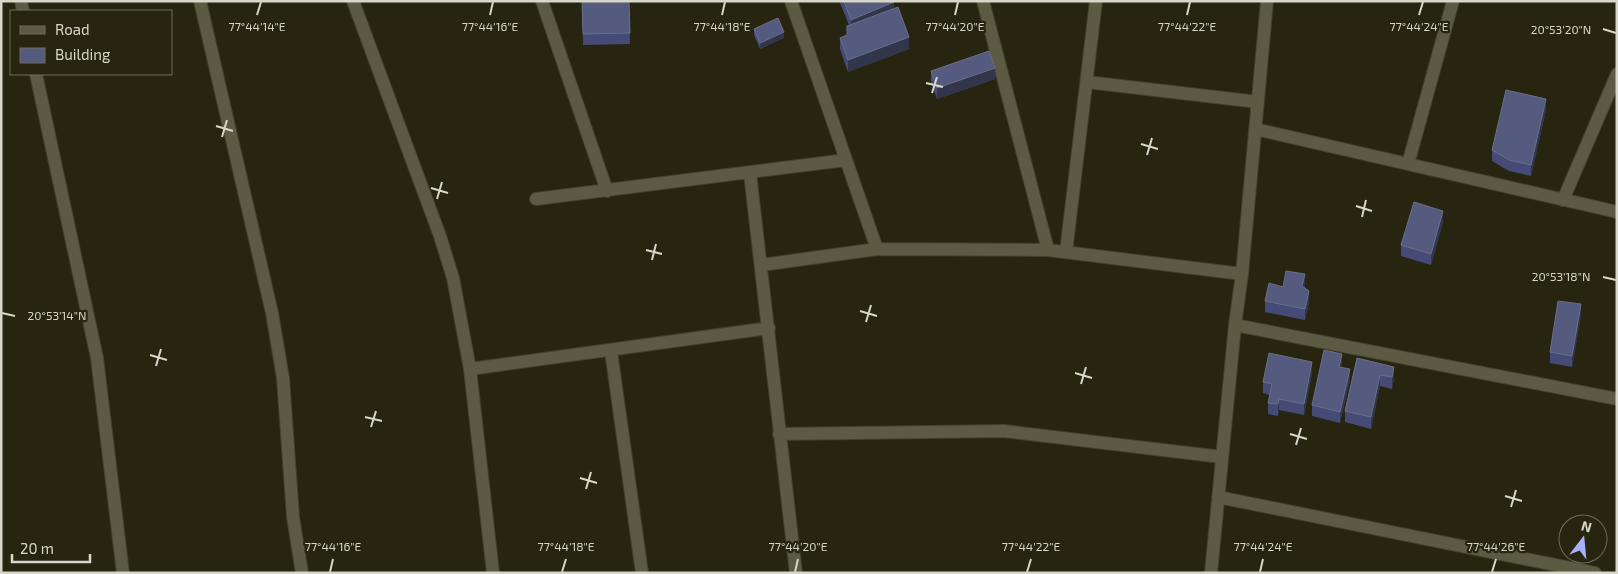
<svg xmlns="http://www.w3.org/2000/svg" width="1618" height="574" font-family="'Exo 2',sans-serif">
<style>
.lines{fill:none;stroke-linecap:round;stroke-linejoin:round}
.minor-casing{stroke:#43412e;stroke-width:14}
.minor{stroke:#5c5a42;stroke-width:12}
.wall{fill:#454b76}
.shaded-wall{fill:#32364a}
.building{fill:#555a7f;stroke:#696e8b}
.ticks{fill:none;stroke:#d7d6c9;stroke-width:2}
.ticks-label{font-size:12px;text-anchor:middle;fill:#d7d6c9;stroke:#272510;stroke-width:4.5;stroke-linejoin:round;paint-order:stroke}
</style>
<rect width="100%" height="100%" fill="#272510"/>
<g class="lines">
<defs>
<path id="minor" d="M21 1 23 11
M200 1 272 313 283 378 293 517 302 573
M353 1 440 236 453 278 470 369 493 573
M542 1 607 191
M791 1 877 249 1048 250
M983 1 1048 250 1242 274
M36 74 97 358 123 573
M1087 82 1258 102
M1255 129 1617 212
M1408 164 1453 1
M750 173 796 573
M536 199 846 160
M1563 200 1617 74
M1066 252 1096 1
M761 265 877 249
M1235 325 1617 399
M611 351 642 573
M470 369 769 328
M779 434 1004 431 1222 457
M1218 497 1595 573
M1211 573 1235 325 1242 274 1267 1"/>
</defs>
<use href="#minor" class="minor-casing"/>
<use href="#minor" class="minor"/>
</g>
<path class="wall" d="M582 1H629L630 44 583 45Z
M840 1H894V8L909 49 848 72 840 49V38L847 35 849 25 840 3Z
M754 29 784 38 760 49 754 35Z
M931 71 995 79 937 99 931 82Z
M1546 110 1531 176 1509 171 1492 161V150Z
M1443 222 1431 265 1401 256V245Z
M1305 285 1304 288 1309 302 1305 320 1265 312V301L1283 287Z
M1581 315 1572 367 1550 363V352Z
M1357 358 1394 378 1392 389 1380 386 1371 429 1345 422V411Z
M1342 366V367L1350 380 1340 423 1312 416V405Z
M1312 373 1304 415 1279 410 1278 416 1268 414V403L1270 395 1263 393V382Z"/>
<path class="shaded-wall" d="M894 2V13L851 31V20Z
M784 32V38L760 49V43Z
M909 37V49L848 72V60Z
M995 68V79L937 99V88Z
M1546 99V110L1531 176V165Z
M1443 211V222L1431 265V254Z
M1305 274V285L1302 298V286Z
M1309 291V302L1305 320V309Z
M1581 304V315L1572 367V356Z
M1342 354V366L1339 378V367Z
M1312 362V373L1304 415V404Z
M1394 367V378L1392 389V377Z
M1350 369V380L1340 423V412Z
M1380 375V386L1371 429V417Z
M1279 399V410L1278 416V404Z"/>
<path class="building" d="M582 1H629L630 33 583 34Z
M844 1H894V2L851 20Z
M898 7 909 37 848 60 840 38 847 35V26Z
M778 18 784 32 760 43 754 29Z
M989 51 995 68 937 88 931 71Z
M1506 90 1546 99 1531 165 1509 160 1492 150Z
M1414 202 1443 211 1431 254 1401 245Z
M1286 271 1305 274 1302 286 1309 291 1305 309 1265 301 1269 283 1283 287Z
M1558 301 1581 304 1572 356 1550 352Z
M1324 350 1342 354 1339 367 1350 369 1340 412 1312 405Z
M1269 353 1312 362 1304 404 1279 399 1278 404 1268 403 1272 384 1263 382Z
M1357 358 1394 367 1392 377 1380 375 1371 417 1345 411Z"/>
<path class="ticks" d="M257 15 261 2M490 15 493 2M722 15 725 2M955 15 958 2M1187 15 1190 2M1419 15 1423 2M1603 29 1616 33M926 83 943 87M932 93 937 77M216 126 233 131M222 137 227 120M1141 144 1158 149M1147 155 1152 138M431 188 448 193M437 199 442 182M1356 206 1372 211M1362 217 1366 200M646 250 662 254M652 260 656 244M1603 277 1616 280M860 311 877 316M2 313 15 316M866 322 871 305M150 355 167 360M156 366 161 349M1075 373 1092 378M1081 384 1086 367M365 417 382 421M371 427 376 411M1290 434 1307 439M1296 445 1301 428M580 478 597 483M586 489 591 472M1505 496 1522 501M1511 507 1516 490M330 572 333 559M562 572 566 559M795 572 798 559M1027 572 1031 559M1260 572 1263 559M1492 572 1496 559"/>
<g class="ticks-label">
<text x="257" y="31">77°44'14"E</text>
<text x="490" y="31">77°44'16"E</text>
<text x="722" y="31">77°44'18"E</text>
<text x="955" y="31">77°44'20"E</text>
<text x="1187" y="31">77°44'22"E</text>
<text x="1419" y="31">77°44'24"E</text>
<text x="1561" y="34">20°53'20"N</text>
<text x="1561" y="281">20°53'18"N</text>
<text x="57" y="320">20°53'14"N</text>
<text x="333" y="551">77°44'16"E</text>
<text x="566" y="551">77°44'18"E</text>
<text x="798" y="551">77°44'20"E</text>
<text x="1031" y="551">77°44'22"E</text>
<text x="1263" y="551">77°44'24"E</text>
<text x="1496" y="551">77°44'26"E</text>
</g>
<rect width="1618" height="574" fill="none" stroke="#d7d6c9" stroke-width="5"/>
<rect x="10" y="10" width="162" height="65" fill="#272510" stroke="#6d6c5a"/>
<rect x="20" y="26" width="25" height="8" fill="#5c5a42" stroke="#6d6c5a"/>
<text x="55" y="35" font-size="15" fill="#d7d6c9">Road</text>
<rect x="20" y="48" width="25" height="15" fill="#555a7f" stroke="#6d6c5a"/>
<text x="55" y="60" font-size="15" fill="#d7d6c9">Building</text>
<g transform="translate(1583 539) rotate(16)"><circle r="24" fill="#272510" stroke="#6d6c5a"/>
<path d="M0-4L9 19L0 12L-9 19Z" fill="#a5b1fc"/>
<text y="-8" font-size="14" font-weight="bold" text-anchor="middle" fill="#d7d6c9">N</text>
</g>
<path d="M12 554v8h78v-8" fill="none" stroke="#d7d6c9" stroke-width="2.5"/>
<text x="20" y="554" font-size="15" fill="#d7d6c9" stroke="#272510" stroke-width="4" paint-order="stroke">20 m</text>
</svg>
